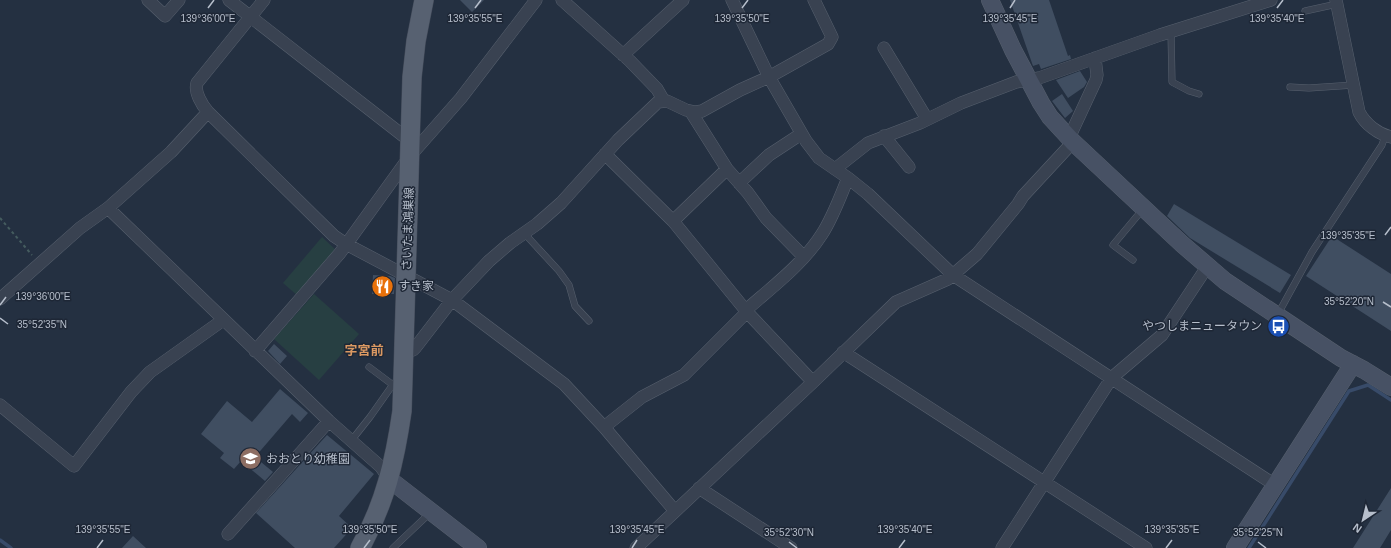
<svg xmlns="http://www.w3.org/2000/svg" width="1391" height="548" font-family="Arial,'Noto Sans JP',sans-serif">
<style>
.green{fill:#273f42}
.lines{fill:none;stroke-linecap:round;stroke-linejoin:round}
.stream{stroke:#384b69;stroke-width:3.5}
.building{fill:#404e61}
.lane-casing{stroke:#57606e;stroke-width:7}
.street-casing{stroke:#57606e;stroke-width:13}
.secondary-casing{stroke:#57606e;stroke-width:18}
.primary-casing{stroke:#434b5a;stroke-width:20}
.path{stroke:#455c5f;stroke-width:2;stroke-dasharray:3 3;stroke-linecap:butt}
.lane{stroke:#394251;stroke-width:6}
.street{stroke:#394251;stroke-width:12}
.secondary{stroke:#475164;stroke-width:17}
.primary{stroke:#576171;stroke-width:19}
.ticks{fill:none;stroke:#b6becb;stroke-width:1.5}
.labels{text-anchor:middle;stroke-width:3;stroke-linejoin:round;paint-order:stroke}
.street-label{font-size:12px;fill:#b6becb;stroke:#1e2736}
.poi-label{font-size:12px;fill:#b6becb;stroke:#1e2736;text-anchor:start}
.neighbourhood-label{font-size:13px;font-weight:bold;fill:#da9862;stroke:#1e2736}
.ticks-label{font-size:10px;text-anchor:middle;fill:#b6becb;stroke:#1e2736;stroke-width:3;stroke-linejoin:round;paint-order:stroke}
</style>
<rect width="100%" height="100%" fill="#243041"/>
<path class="green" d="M322 237 337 251 298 296 283 283Z
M314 294 359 334 319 380 274 339Z"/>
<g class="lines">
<path class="stream" d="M0 540 11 548
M1249 548 1349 391 1368 385 1391 400"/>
</g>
<path class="building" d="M460 0H484L472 12Z
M1010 0H1049L1068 56 1070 55 1071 59 1041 69 1039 64 1033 66Z
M1080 71 1087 82 1084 87 1068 98 1056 80Z
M1062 94 1073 111 1065 118 1052 101Z
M1174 204 1291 275 1280 293 1190 238 1167 216Z
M1332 236 1391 274V331L1306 276Z
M373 275 390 276 395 278 394 294H372Z
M274 344 287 356 280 364 268 351Z
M280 389 308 413 300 422 292 414 255 457 273 472 265 481 241 461 234 469 220 458 224 453 201 434 227 401 252 422Z
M327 435 374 474 339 516 352 528 334 548H295L256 513Z
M1391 488V530L1380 548H1353Z
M133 536 146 548H122Z"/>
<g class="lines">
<defs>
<path id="lane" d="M1305 11 1337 4
M1171 32 1172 82 1189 91 1199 94
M1290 87 1309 88 1354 85
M524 233 559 271 569 285 575 306 589 321
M1133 260 1113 245 1143 209
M1278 314 1312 252 1382 145 1385 136
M369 367 393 385
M351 441 370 417 394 383 399 380
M393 548 430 513"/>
<path id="street" d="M148 0 165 16 179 0
M229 0 410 141
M562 0 630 61 657 89 664 101
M732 0 769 77 806 141 819 158 848 178 868 194 953 275 1275 485
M1336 0 1359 112C1365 124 1378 134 1391 137
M884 48 927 119
M623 55 683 0
M208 112 334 236 346 244 452 300 564 384 604 427 675 511
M691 112 727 169 748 193 766 218 804 257
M884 136 909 167
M1069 138 1096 80 1097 75 1095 58
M605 154 673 221 747 312 813 382
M835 169 868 143 920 123 961 103 1016 82 1039 78 1160 35 1271 0
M739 183 769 155 801 134
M108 208 329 421 381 467 389 479
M673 221 727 169
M0 299 80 228 108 208 171 152 208 112C202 105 194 92 197 83L264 0
M746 310C772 287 803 264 822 234 833 217 840 197 848 178
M255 351 340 253 410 156 461 98 536 0
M404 351 413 350 415 348 452 300 489 261 510 243 537 224 561 203 618 140 658 102 667 101 686 110 695 112 702 111 740 90 769 77 828 44 832 37 814 0
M843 352 1146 548
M0 405 74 466 131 392 150 372 223 320
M604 427 642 397 684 375 747 312
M699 488 791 548
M228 534 329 421
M636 548 813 382 896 302 948 279 977 254 1018 204 1023 196 1073 142
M1002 548 1109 382 1115 375 1162 335 1207 267"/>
<path id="secondary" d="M990 0 1013 50 1041 103 1050 117 1073 142 1182 244 1225 281 1341 358 1364 370 1391 387
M389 479 478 548
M1235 548 1353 364"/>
<path id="primary" d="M360 548C385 504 395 460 402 411L412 77 416 41 424 0"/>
</defs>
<use href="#lane" class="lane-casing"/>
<use href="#street" class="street-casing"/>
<use href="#secondary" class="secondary-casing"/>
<use href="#primary" class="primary-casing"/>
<path class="path" d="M0 218 32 255"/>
<use href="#lane" class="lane"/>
<use href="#street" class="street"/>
<use href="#secondary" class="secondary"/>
<use href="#primary" class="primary"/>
</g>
<path class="ticks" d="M208 8 214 0M475 8 481 0M742 8 748 0M1010 8 1015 0M1277 8 1283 0M1385 235 1391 227M1383 302 1391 307M0 305 6 297M0 318 8 324M789 542 797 548M1258 542 1266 548M97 548 103 540M364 548 370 540M632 548 637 540M899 548 905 540M1166 548 1172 540"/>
<defs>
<symbol id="restaurant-disc" viewBox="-11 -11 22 22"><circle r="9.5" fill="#e8710a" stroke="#1e2736"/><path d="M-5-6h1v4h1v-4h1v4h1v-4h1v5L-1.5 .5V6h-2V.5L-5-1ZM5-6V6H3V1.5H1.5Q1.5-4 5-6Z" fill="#fff"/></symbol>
<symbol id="bus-disc" viewBox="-11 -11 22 22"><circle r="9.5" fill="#1a4fb4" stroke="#1e2736"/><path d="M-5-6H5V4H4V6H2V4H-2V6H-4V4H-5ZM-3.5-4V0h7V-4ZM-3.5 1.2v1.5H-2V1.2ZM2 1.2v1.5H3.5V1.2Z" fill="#fff"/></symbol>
<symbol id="school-disc" viewBox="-11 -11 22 22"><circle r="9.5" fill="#8d6e63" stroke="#1e2736"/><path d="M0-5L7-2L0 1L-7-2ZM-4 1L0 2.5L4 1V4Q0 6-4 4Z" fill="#fff"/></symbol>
</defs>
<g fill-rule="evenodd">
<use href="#restaurant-disc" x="370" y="274" width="25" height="25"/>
<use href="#bus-disc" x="1266" y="314" width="25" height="25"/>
<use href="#school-disc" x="238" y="446" width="25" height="25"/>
</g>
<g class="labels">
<g class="street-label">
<text transform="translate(408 229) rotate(-88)" y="4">さいたま鴻巣線</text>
</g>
<g class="poi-label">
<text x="398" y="290">すき家</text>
<text x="1262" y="330" text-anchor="end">やつしまニュータウン</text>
<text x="266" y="463">おおとり幼稚園</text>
</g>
<g class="neighbourhood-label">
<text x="364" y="355">字宮前</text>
</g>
</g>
<g class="ticks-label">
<text x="208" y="22">139°36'00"E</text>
<text x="475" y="22">139°35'55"E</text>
<text x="742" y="22">139°35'50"E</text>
<text x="1010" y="22">139°35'45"E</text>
<text x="1277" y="22">139°35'40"E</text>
<text x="1348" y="239">139°35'35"E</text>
<text x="43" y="300">139°36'00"E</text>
<text x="1349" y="305">35°52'20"N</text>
<text x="42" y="328">35°52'35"N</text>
<text x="103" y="533">139°35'55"E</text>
<text x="370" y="533">139°35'50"E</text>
<text x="637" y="533">139°35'45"E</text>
<text x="905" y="533">139°35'40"E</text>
<text x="1172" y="533">139°35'35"E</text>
<text x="789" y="536">35°52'30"N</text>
<text x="1258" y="536">35°52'25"N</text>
</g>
<g transform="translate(1363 520) rotate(215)" stroke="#1e2736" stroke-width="3" paint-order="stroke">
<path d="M0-3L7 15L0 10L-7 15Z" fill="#b6becb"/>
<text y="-6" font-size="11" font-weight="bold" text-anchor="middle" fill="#b6becb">N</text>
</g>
</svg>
